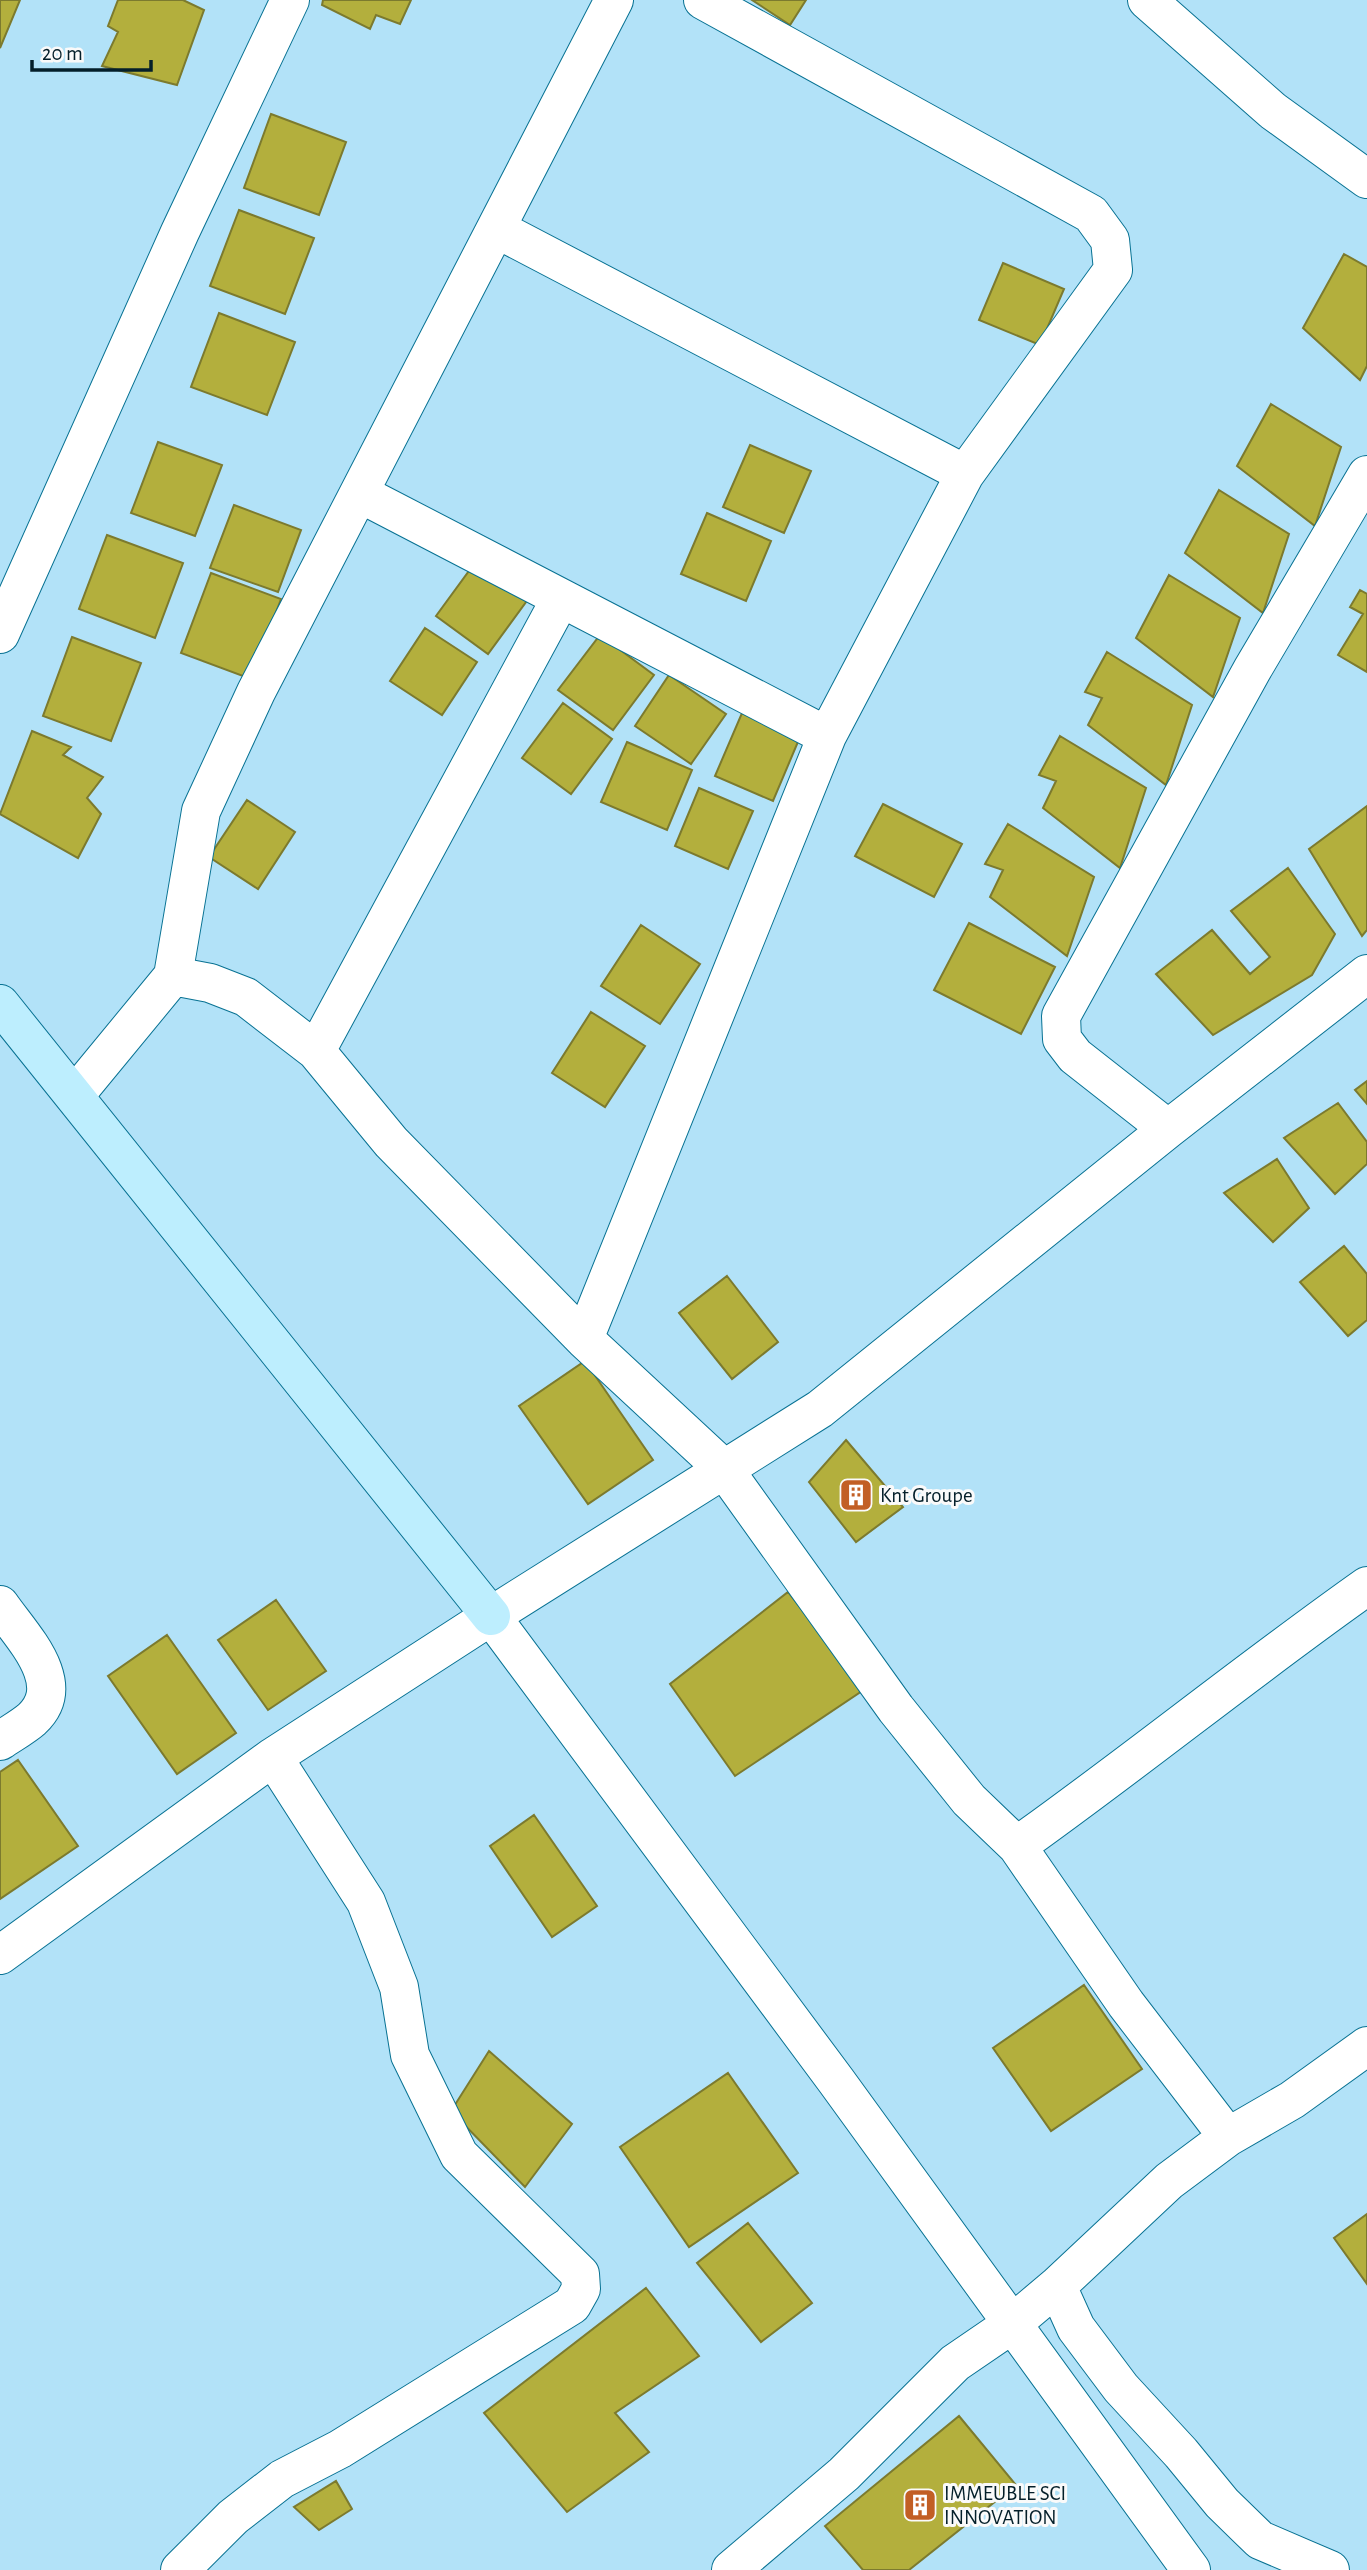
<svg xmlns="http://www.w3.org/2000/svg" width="1367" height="2570" font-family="'Alegreya Sans',sans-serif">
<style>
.building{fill:#b3af3d;stroke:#7c7a2e;stroke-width:2}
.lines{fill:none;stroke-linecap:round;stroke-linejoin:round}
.street-casing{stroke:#087293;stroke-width:40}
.secondary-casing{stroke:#087293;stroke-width:40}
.street{stroke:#fff;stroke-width:38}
.secondary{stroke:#bdeefe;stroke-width:38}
.labels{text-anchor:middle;stroke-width:6;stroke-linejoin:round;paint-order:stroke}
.poi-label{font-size:21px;fill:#041f2a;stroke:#fafafa;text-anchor:start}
</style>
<rect width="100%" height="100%" fill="#b2e2f8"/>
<path class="building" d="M0 0H20L0 48Z
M118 0H183L204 10 177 85 102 66 118 32 108 26Z
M323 0H411L400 24 376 15 370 29 322 5Z
M752 0H806L790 25Z
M271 114 346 142 319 215 244 188Z
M239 210 314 238 285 314 210 286Z
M1344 254 1367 267V366L1360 380 1303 328Z
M1003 263 1064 289 1040 345 979 320Z
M219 313 295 342 267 415 191 387Z
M1271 404 1341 447 1315 526 1237 466Z
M158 442 222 465 195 536 131 513Z
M750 445 811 471 784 533 723 507Z
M1219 490 1289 534 1263 613 1185 553Z
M234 505 301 530 278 592 210 568Z
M707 513 771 541 746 601 681 574Z
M107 535 183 563 155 638 79 609Z
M477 560 529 598 488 654 436 616Z
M211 573 281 599 251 679 181 653Z
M1169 575 1240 618 1213 697 1136 638Z
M1360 590 1367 594V672L1338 655 1363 614 1350 607Z
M425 628 477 662 442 715 390 681Z
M600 635 654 675 613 730 558 690Z
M72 637 141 663 111 741 43 716Z
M1107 652 1192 705 1166 785 1088 725 1102 698 1085 692Z
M669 675 726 714 691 764 635 726Z
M563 703 612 739 571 794 522 758Z
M742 713 800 737 773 801 715 776Z
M32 731 71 747 63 755 103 777 87 798 101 814 78 858 0 814Z
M1060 736 1146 788 1120 868 1043 808 1056 781 1039 775Z
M627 742 692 770 667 830 601 802Z
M699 788 753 811 728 869 675 846Z
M247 800 295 832 258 889 209 857Z
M883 804 962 844 934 897 855 856Z
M1367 806V930L1362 936 1309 849Z
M1008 824 1094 877 1067 956 990 897 1003 870 985 864Z
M1288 868 1335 934 1312 975 1213 1035 1156 974 1212 930 1250 974 1270 957 1231 911Z
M969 923 1055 967 1021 1034 934 990Z
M641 925 700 964 660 1024 601 986Z
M591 1012 645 1046 605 1107 552 1073Z
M1367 1081V1104L1355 1090Z
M1338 1103 1367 1142V1164L1335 1194 1284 1138Z
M1277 1159 1309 1208 1273 1242 1224 1193Z
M1344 1246 1367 1274V1320L1348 1336 1300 1282Z
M727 1276 778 1342 732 1379 679 1313Z
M585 1361 653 1460 588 1504 519 1406Z
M846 1440 903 1507 856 1542 809 1482Z
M788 1592 865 1689 735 1776 670 1684Z
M276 1600 326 1671 268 1710 218 1640Z
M167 1635 236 1733 177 1774 108 1676Z
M18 1760 78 1846 0 1899V1772Z
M534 1815 597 1906 552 1937 490 1846Z
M1084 1985 1142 2069 1051 2131 993 2048Z
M489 2051 572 2124 525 2187 451 2111Z
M728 2073 798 2173 689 2247 620 2147Z
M1367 2214V2284L1334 2238Z
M748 2223 812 2303 761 2342 697 2263Z
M646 2288 699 2356 615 2413 649 2452 567 2512 484 2413Z
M959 2416 1016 2485 909 2570H863L825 2526Z
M336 2481 352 2509 319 2530 294 2507Z"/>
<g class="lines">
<defs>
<path id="street" d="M614 0 256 692 201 811 173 976 210 983 246 997 316 1051 391 1142 584 1339 724 1469 896 1709 969 1800 1017 1846 1126 2004 1228 2137
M1147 0 1273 111 1367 179
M497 229 965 474
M359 493 827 736
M0 634 180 232 290 0
M316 1051 561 598
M75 1095 173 976
M1168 1129 1075 1056 1062 1039 1061 1016 1252 670 1367 475
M584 1339 827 736 965 474 1113 270 1110 240 1091 214 703 0
M0 1605C22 1637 70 1683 32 1719 23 1727 10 1734 0 1741
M1017 1846C1135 1762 1248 1670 1367 1586
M0 1955 273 1757 491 1616
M1057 2286 1169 2181 1228 2137 1292 2100 1367 2046
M180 2570 233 2517 282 2479 340 2449 572 2305 581 2289 580 2274 459 2155 410 2055 399 1987 366 1902 273 1757
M731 2570 844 2474 955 2363 1012 2324 1057 2286 1076 2328 1121 2388 1181 2453 1222 2503 1260 2540 1330 2570
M1191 2570 837 2082 491 1616 820 1409 1168 1129 1367 974"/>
<path id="secondary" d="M0 1004 491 1616"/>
</defs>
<use href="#street" class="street-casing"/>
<use href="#secondary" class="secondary-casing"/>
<use href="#street" class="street"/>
<use href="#secondary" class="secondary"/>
</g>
<defs>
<symbol id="building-square" viewBox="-11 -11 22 22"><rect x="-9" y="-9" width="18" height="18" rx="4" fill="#c25f25" stroke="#fafafa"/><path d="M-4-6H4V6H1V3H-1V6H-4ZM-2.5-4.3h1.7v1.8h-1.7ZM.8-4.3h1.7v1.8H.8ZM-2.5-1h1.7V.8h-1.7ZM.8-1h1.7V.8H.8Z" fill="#fff"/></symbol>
</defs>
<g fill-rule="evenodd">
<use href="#building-square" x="837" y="1476" width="38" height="38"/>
<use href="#building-square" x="901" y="2486" width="38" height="38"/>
</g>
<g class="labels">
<g class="poi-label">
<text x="880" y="1502">Knt Groupe</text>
<text x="944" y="2500">IMMEUBLE SCI<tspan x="944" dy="24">INNOVATION</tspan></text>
</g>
</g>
<path d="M32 60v10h119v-10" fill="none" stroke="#041f2a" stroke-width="3.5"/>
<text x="42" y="60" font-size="21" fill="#041f2a" stroke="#fafafa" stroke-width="5" paint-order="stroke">20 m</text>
</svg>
